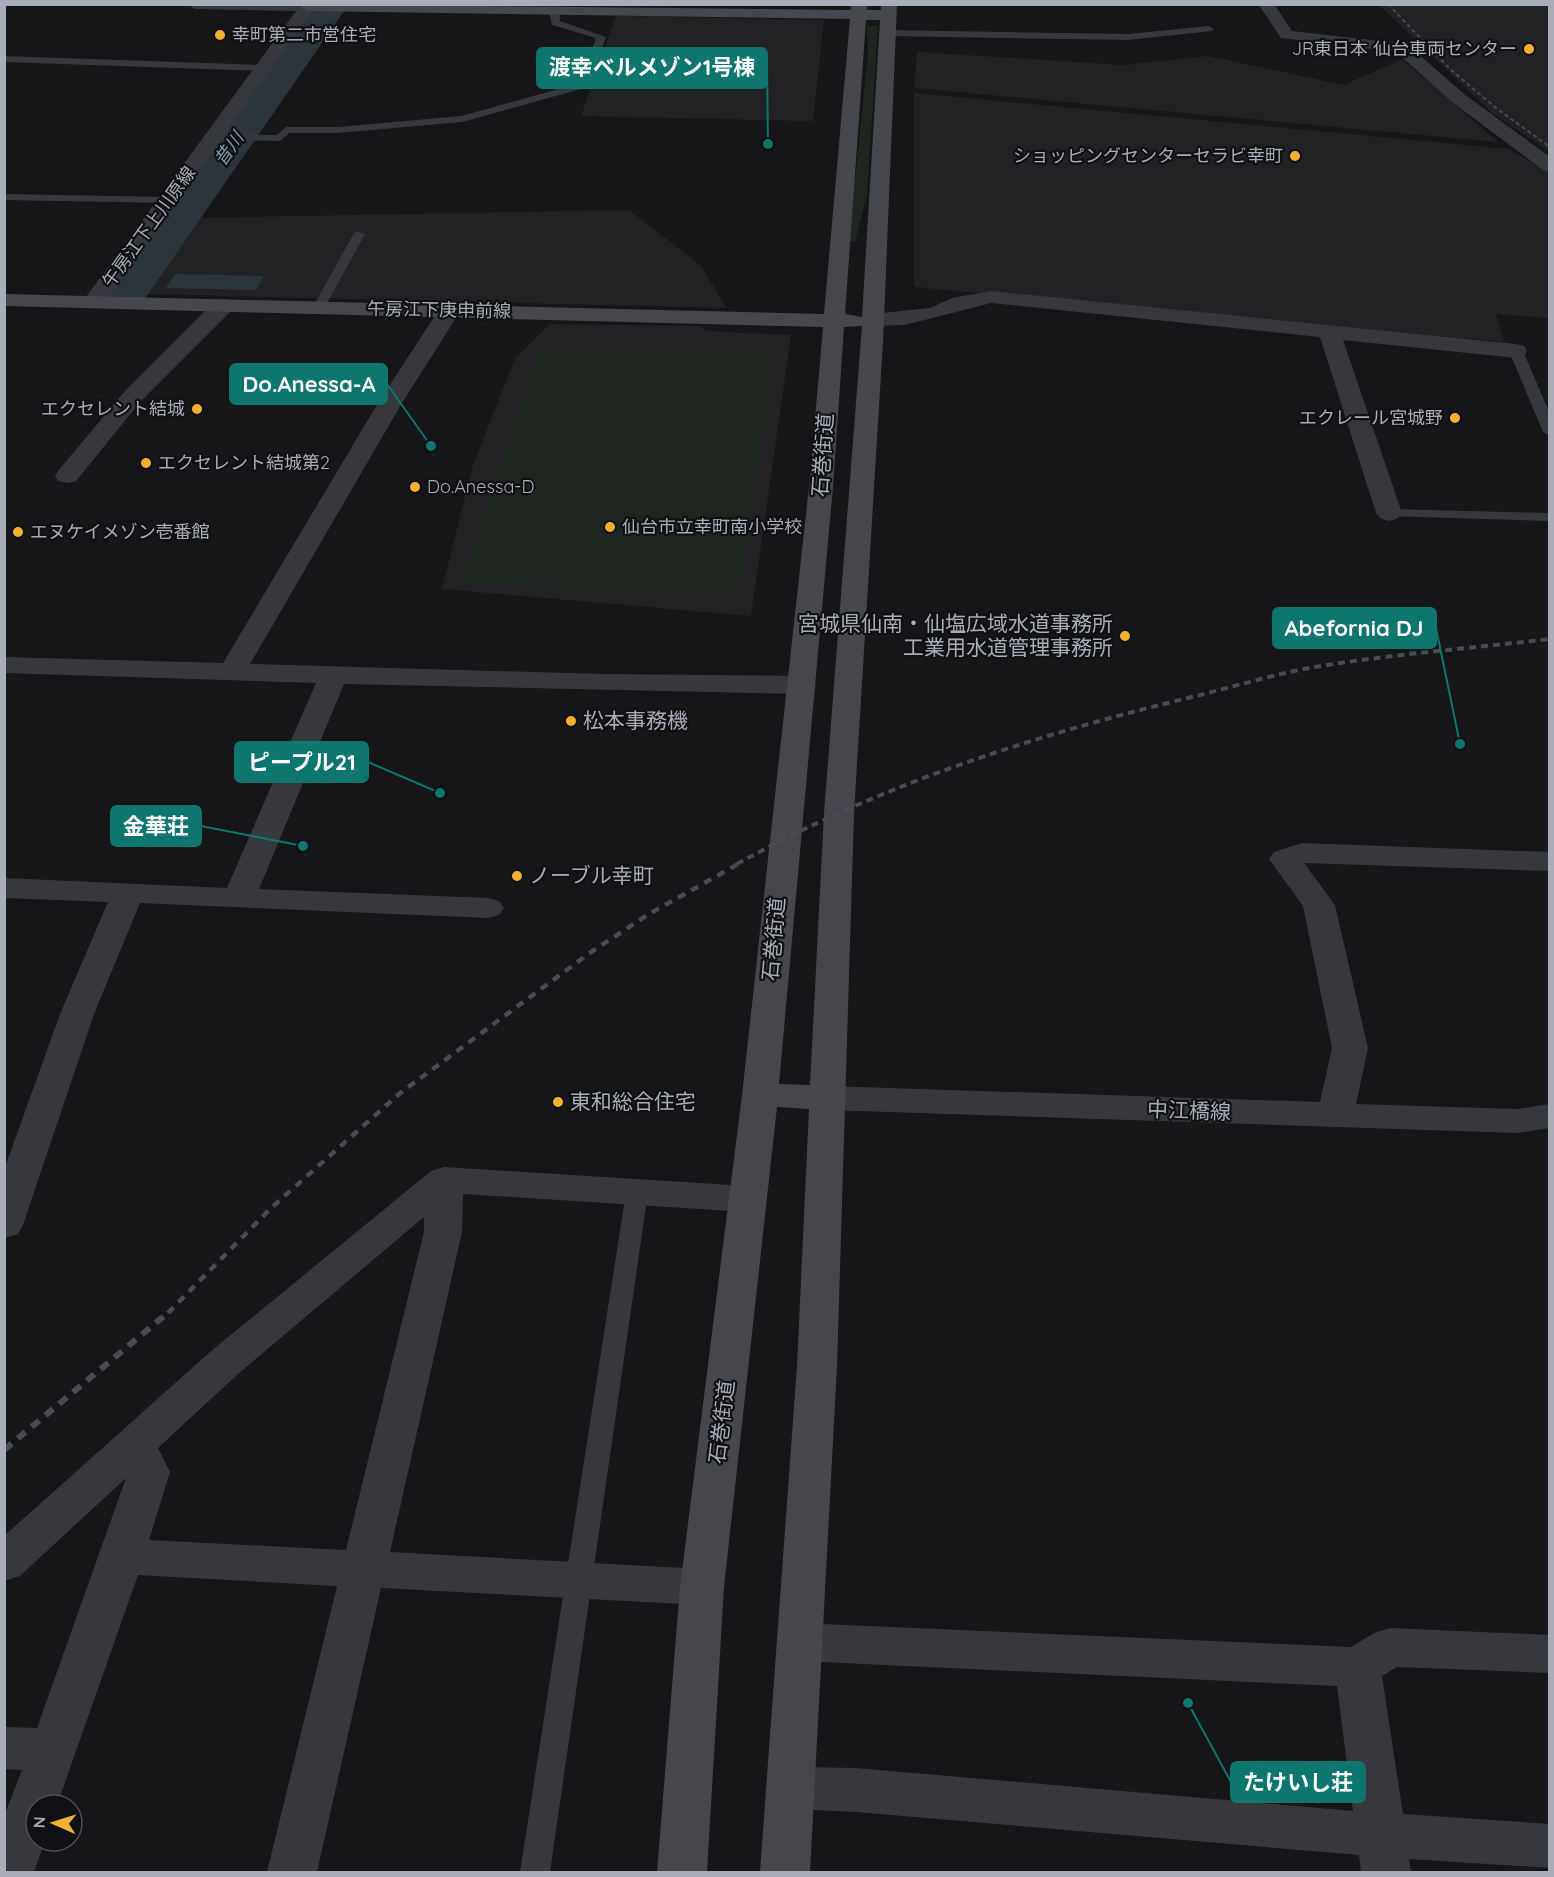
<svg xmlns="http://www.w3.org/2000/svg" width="1554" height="1877" font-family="Quicksand,'Noto Sans JP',sans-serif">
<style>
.built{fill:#222225}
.green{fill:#1e261f}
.water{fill:#2c353c}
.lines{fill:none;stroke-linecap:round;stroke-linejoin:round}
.river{fill:#2c353c;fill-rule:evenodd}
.lane{fill:#37383d;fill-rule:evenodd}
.street{fill:#37383d;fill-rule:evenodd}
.secondary{fill:#45474d;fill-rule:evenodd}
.rail-far3{stroke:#4a4c52;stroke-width:2;stroke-dasharray:4 3;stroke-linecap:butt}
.rail-far2{stroke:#4a4c52;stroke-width:4;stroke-dasharray:7 5;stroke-linecap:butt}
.rail-far1{stroke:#4a4c52;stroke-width:4.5;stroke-dasharray:8 7;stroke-linecap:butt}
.rail{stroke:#4a4c52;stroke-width:6;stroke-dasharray:10 8;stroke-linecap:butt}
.poi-dot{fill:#f2b134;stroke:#111113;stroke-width:2}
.labels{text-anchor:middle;stroke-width:4.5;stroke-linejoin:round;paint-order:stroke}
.far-poi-label{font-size:18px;fill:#a8adb8;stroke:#111113;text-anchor:start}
.far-water-label{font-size:18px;font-style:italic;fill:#7f9bb3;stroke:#111113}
.far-street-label{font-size:18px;fill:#a8adb8;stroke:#111113}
.street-label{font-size:21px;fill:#a8adb8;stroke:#111113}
.poi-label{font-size:21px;fill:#a8adb8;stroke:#111113;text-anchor:start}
.leader{fill:none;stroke:#0f766e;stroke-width:2}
.callout-dot{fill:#0f766e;stroke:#111113;stroke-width:2}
.callout{fill:#0f766e;stroke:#0f766e;stroke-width:2}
.callout-label{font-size:22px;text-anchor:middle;font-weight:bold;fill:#fff}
</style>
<rect width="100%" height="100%" fill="#161618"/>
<path class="built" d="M1379 5H1549V151L1492 113Z
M616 16 824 20 813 121 581 116Z
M917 52 1123 65 1208 56 1344 85 1402 59 1498 142 914 88Z
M914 93 1509 149 1549 173V318L1496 314 1504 342 914 287Z
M629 210 700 265 727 308 140 294 189 218Z
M550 324 701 326 706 331 791 335 751 616 442 589 473 465 515 359Z"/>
<path class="green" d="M867 26H878L867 194 855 242 849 241 868 55Z
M539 349 775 353 739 594 460 584Z"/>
<path class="water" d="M175 274 264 276 256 290 166 288Z"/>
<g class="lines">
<path class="river" d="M314 4H349L142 303 126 307 110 303 103 293Z"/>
<path class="lane" d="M554 7 559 10 560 21 606 37 588 87 462 122 338 133H289L280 141 214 140 209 137 214 134 277 135 286 127H338L461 116 580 83 596 38 552 25 549 10Z
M1209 26 1214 29 1212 31 1128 40 887 36 882 33 887 30 1128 34Z
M4 56 264 65 269 68 264 71 4 62Z
M4 194 169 197 175 200 169 203 4 200Z
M355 231 365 234 325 307 323 310H315L313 307Z
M1516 347 1523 351 1550 414V436L1543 432 1509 351Z
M1389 509 1550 513V521L1384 516 1382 513Z
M637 1184 645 1187 648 1192 550 1872H520L626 1192 629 1187Z"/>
<path class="street" d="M187 4H317L102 307H86L83 302 86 297 296 11 195 9Z
M1258 4H1274L1292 31 1407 44 1464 94 1550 157V172L1543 170 1452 102 1396 52 1281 38Z
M991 291 1516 344 1524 346 1527 351 1524 356 1516 358 1343 340 1402 513 1398 518 1389 521 1380 518 1376 513 1320 337 991 303 905 325 865 326 862 321 865 316 873 314 930 308 952 298Z
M224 299 232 300 235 305 232 310 141 401 76 481 67 483 58 481 55 476 58 471 125 391 216 300Z
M450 304 458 305 461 310 402 403 250 664 602 674 802 676 812 679 816 685 812 691 802 694 344 684 259 889 488 898 499 901 504 908 499 915 488 918 140 903 94 1014 23 1225 18 1234 4 1238V1170L60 1014 108 902 4 898V878L227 888 316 683 4 673V657L223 663 378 403 442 305Z
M1302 843 1550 852V871L1304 863 1335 905 1368 1048 1356 1104 1517 1109 1550 1104V1128L1517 1133 828 1110 815 1106 810 1098 815 1090 828 1086 1320 1102 1332 1048 1303 906 1269 859 1274 852Z
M444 1167 747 1186 760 1190 766 1199 760 1208 747 1212 463 1194 462 1232 390 1552 702 1569 718 1574 724 1587 718 1600 702 1605 381 1588 317 1872H267L337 1586 138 1575 57 1805H36V1841H45L34 1872H4V1816L22 1770 4 1769V1727L37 1728 126 1478 20 1576 4 1581V1536L210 1352 431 1171ZM424 1217V1232L346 1550 149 1540 170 1472 158 1448 238 1374Z
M800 1623 1351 1647 1374 1633 1390 1628 1550 1635V1673L1397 1667 1382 1676 1403 1814 1550 1824V1868L1409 1859 1411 1872H1361L1359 1855 856 1812 791 1809 774 1803 767 1788 774 1773 791 1767 856 1768 1353 1811 1337 1686 800 1661 784 1656 777 1642 784 1628Z"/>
<path class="secondary" d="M301 4 851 10V4H867V10H881V4H897L883 342 854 813 837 1366 810 1872H760L797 1366 809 1109 777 1107 724 1587 707 1872H657L680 1587 742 1095 809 487 823 327 4 306V294L824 314 850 19 308 11 302 9ZM866 20H880L862 317 845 314ZM862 326 824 813 810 1085 779 1084 833 487 844 327Z"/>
<path class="rail-far3" d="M1388 4 1450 69 1496 108 1550 147"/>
<path class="rail-far2" d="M737 864C879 785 1035 735 1192 697 1233 687 1274 674 1315 667 1393 654 1472 648 1550 639"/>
<path class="rail-far1" d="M168 1313 270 1209 399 1094 591 952 649 914 740 863"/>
<path class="rail" d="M4 1450 170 1311"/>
</g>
<g class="poi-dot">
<circle cx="220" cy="35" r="6"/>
<circle cx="1529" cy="49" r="6"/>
<circle cx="1295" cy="156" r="6"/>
<circle cx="197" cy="409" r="6"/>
<circle cx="1455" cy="418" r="6"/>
<circle cx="146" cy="463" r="6"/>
<circle cx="415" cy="487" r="6"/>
<circle cx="610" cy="527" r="6"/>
<circle cx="18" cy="532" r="6"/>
<circle cx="1125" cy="636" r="6"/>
<circle cx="571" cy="721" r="6"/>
<circle cx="517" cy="876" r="6"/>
<circle cx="558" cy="1102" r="6"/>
</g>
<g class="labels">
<g class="far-poi-label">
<text x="232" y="41">幸町第二市営住宅</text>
<text x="1517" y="55" text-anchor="end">JR東日本 仙台車両センター</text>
<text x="1283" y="162" text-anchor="end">ショッピングセンターセラビ幸町</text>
<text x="185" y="415" text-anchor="end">エクセレント結城</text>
<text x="1443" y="424" text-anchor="end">エクレール宮城野</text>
<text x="158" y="469">エクセレント結城第2</text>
<text x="427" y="493">Do.Anessa-D</text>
<text x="622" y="533">仙台市立幸町南小学校</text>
<text x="30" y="538">エヌケイメゾン壱番館</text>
</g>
<g class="far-water-label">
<text transform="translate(229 149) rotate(-55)" y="6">昔川</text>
</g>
<g class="far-street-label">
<text transform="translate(149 227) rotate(-54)" y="6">午房江下上川原線</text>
<text transform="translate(439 310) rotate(1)" y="6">午房江下庚申前線</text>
</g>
<g class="street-label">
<text transform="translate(823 455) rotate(-86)" y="7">石巻街道</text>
<text transform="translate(774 939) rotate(-85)" y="7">石巻街道</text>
<text transform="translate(1189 1111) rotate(2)" y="7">中江橋線</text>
<text transform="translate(722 1422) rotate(-83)" y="7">石巻街道</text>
</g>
<g class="poi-label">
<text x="1113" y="631" text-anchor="end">宮城県仙南・仙塩広域水道事務所<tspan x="1113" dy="24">工業用水道管理事務所</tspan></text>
<text x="583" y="728">松本事務機</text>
<text x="529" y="883">ノーブル幸町</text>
<text x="570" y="1109">東和総合住宅</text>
</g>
</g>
<path class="leader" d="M768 144L767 68M431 446L387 384M1460 744L1436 628M440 793L368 762M303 846L201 826M1188 1703L1231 1782"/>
<g class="callout-dot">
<circle cx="768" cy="144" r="6"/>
<circle cx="431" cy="446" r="6"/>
<circle cx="1460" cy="744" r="6"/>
<circle cx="440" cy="793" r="6"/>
<circle cx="303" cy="846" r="6"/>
<circle cx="1188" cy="1703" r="6"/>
</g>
<g class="callout">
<rect x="537" y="48" width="230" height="40" rx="6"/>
<rect x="230" y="364" width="157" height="40" rx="6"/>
<rect x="1273" y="608" width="163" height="40" rx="6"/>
<rect x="235" y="742" width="133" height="40" rx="6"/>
<rect x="111" y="806" width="90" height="40" rx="6"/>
<rect x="1231" y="1762" width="134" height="40" rx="6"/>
</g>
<g class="callout-label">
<text x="652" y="75">渡幸ベルメゾン1号棟</text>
<text x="309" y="392">Do.Anessa-A</text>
<text x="1354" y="636">Abefornia DJ</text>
<text x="302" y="770">ピープル21</text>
<text x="156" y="834">金華荘</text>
<text x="1298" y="1790">たけいし荘</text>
</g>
<rect width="1554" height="1877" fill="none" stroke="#a8adb8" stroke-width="12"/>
<g transform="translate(54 1823) rotate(273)"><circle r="28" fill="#111113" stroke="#4d4f55" stroke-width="1.5"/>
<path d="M0-4.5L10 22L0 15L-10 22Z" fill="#f2b134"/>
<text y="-9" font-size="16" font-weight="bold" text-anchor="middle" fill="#a8adb8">N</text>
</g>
</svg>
